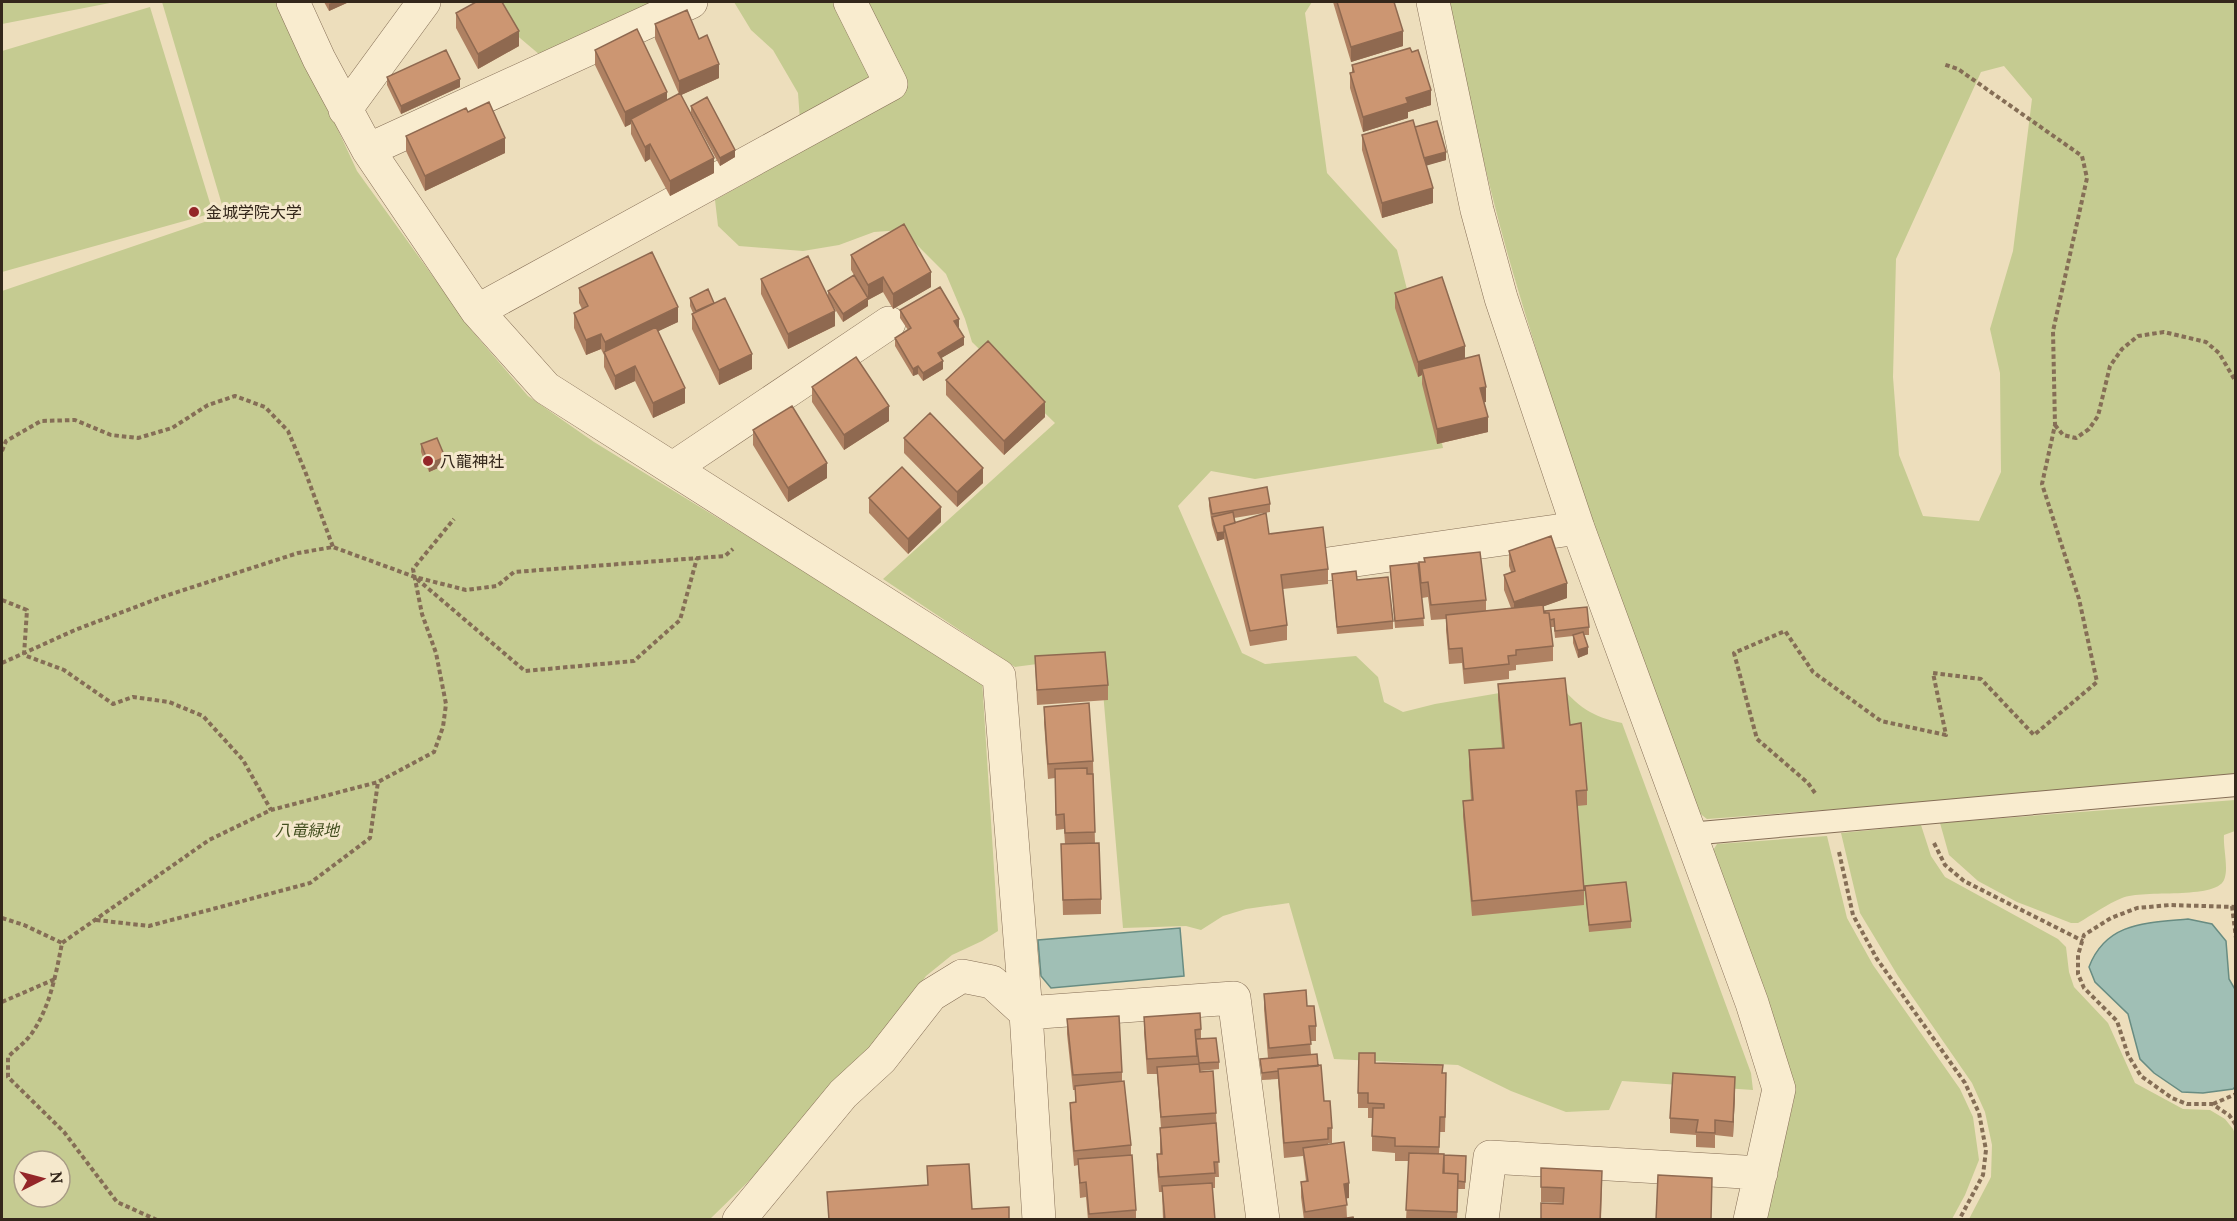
<svg xmlns="http://www.w3.org/2000/svg" width="2237" height="1221" font-family="Lora,'Noto Sans JP',serif">
<style>
.green{fill:#c5cb91;fill-rule:evenodd}
.water{fill:#a0bfb5;stroke:#688c82;stroke-width:1.5}
.lines{fill:none;stroke-linecap:round;stroke-linejoin:round}
.service-casing{stroke:#856e56;stroke-width:24}
.minor-casing{stroke:#856e56;stroke-width:34}
.path{stroke:#856e56;stroke-width:4;stroke-dasharray:4.5 3;stroke-linecap:butt}
.service{stroke:#f9eccf;stroke-width:22}
.minor{stroke:#f9eccf;stroke-width:33}
.wall{fill:#af8162}
.shaded-wall{fill:#8f6950}
.building{fill:#cc9672;stroke:#8f6950;stroke-width:1.5}
.poi-dot{fill:#942628;stroke:#f5e8cc;stroke-width:2}
.labels{text-anchor:middle;stroke-width:6;stroke-linejoin:round;paint-order:stroke}
.poi-label{font-size:16px;fill:#34271b;stroke:#f5e8cc;text-anchor:start}
.park-label{font-size:16px;font-style:italic;fill:#455021;stroke:#f5e8cc}
</style>
<rect width="100%" height="100%" fill="#eddebc"/>
<path class="green" d="M2 2H115L2 24Z
M162 2H279L357 171 473 332 528 396 594 442 982 680 998 931 982 941 952 955 926 976 870 1053 752 1178 710 1219H2V291L225 215ZM24 1161H60V1197H24Z
M490 2H656L540 55 514 33Z
M734 2H1312L1305 13 1327 173 1397 250 1423 352 1443 448 1255 479 1211 471 1178 506 1242 653 1265 664 1356 656 1378 677 1384 702 1403 712 1435 704 1558 683C1577 706 1592 717 1622 723L1751 1073 1753 1090 1622 1081 1609 1110 1566 1112 1511 1091 1458 1065 1334 1059 1289 903 1246 909 1223 916 1201 930 1186 926 1123 928 1100 656 1015 667 883 579 1055 423 972 342 965 319 946 274 902 230 874 232 839 245 803 251 739 246 718 226 715 200 753 179 774 156 801 135 798 93 773 50 751 30Z
M1449 2H2235V779L1707 819 1698 812C1635 640 1571 468 1519 293 1490 197 1469 99 1449 2ZM2004 66 2032 99 2013 251 1990 329 2000 373 2001 472 1979 521 1923 516 1899 455 1893 377 1896 259 1981 72Z
M150 7 213 213 2 272V51Z
M2235 800V831L2224 835C2223 848 2229 869 2224 880 2215 900 2144 889 2122 898 2107 904 2092 915 2078 923H2071L2017 902 1978 881 1949 855 1940 823Z
M1921 825 1931 856 1945 877 2058 939 2066 947 2069 972 2074 987 2108 1023 2135 1083 2183 1109 2210 1110 2225 1119 2233 1129 2236 1136 2235 1219H1969L1991 1177 1992 1145 1985 1112 1972 1083 1898 976 1860 913 1841 833Z
M1827 836 1847 918 1873 965 1960 1089 1973 1117 1979 1160 1965 1195 1952 1219H1765L1794 1100 1790 1079 1712 852 1717 844Z"/>
<path class="water" d="M2188 919 2212 924 2226 941 2229 979 2236 991V1086L2233 1089 2203 1093 2182 1092 2154 1073 2140 1059 2128 1014 2095 982 2089 967C2106 922 2146 923 2188 919Z
M1180 928 1184 976 1051 988 1041 976 1038 940Z"/>
<g class="lines">
<defs>
<path id="service" d="M1689 834 2236 785"/>
<path id="minor" d="M293 2 319 59 368 150 477 311 546 388 999 676 1026 1013 1039 1220
M1433 2 1477 210 1501 298 1578 528 1752 1003 1779 1089 1750 1220
M345 110 424 2
M368 150 691 2
M477 311 891 84 850 2
M673 468 889 323
M1328 564 1578 528
M739 1220 843 1094 881 1059 931 995 962 976 992 982 1026 1013 1234 998 1263 1220
M1482 1220 1490 1157 1761 1173"/>
</defs>
<use href="#service" class="service-casing"/>
<use href="#minor" class="minor-casing"/>
<path class="path" d="M2055 425 2063 435 2076 438 2089 429 2098 416 2110 366 2122 349 2138 336 2164 332 2206 342 2219 353 2236 382
M2 451 6 441 41 421 75 420 111 435 138 438 172 428 208 405 235 396 265 407 288 431 305 471 333 547
M417 579 525 671 634 661 680 620 697 558
M2 600 27 610 24 655 64 670 113 704 133 697 169 702 203 716 243 760 271 810
M2 663 75 630 162 597 298 553 333 547 415 577 466 590 497 586 514 572 725 556 733 549
M1815 793 1808 783 1757 739 1734 653 1785 631 1813 672 1881 721 1946 735 1933 673 1981 679 2034 735 2097 682 2079 599 2042 484 2055 425 2053 331 2087 178 2082 156 1958 69 1943 64
M1934 843 1945 865 1964 881 2083 941
M1839 852 1853 915 1877 959 1965 1083 1979 1113 1986 1150 1983 1175 1959 1220
M2232 906 2236 938
M2236 907 2170 905 2137 908 2111 918 2084 935 2078 955V974L2084 988 2117 1021 2128 1055 2141 1076 2172 1098 2187 1104H2212L2229 1115 2236 1125
M2 918 24 925 62 943
M96 920 149 926 310 883 370 838 378 782
M2 1002 55 979
M2213 1104 2236 1094
M157 1220 117 1202 64 1132 8 1077V1057C16 1049 26 1042 32 1033 50 1007 56 974 62 943L209 840 271 810 378 782 434 752 443 727 446 704 436 653 422 614 413 569 454 519"/>
<use href="#service" class="service"/>
<use href="#minor" class="minor"/>
</g>
<path class="wall" d="M324 2H349L329 11Z
M1333 2H1394L1403 46 1351 62Z
M456 13 519 46 478 69 456 28Z
M655 24 699 39 719 78 681 95 714 173 670 196 650 159 645 162 631 134V124L625 127 595 65V50L667 100 679 94 655 39Z
M1352 65 1431 105 1408 112V118L1363 132 1350 88V73L1352 72Z
M387 77 460 87 401 114 387 85Z
M691 106 735 157 720 166 691 113Z
M468 112 505 153 425 191 406 151V136Z
M1415 127 1446 160 1426 165 1433 203 1382 218 1362 150V135Z
M851 255 931 287 893 309 883 292 868 300V306L843 322 828 298V291L854 275 851 270Z
M761 279 835 326 788 349 761 294Z
M579 288 678 322 658 331 685 403 653 418 635 381 615 390 604 367V355L601 349 586 355 574 328V313L582 309 579 303Z
M1395 293 1465 358 1486 402H1484L1488 432 1437 444 1422 384V375L1418 377 1395 308Z
M690 298 714 303 752 369 719 385 692 329V314L693 313 690 306Z
M900 310 959 327H958L964 345 941 358 943 369 923 381 918 374 913 376 895 346V338L908 330 900 318Z
M946 380 1045 417 1004 455 946 395Z
M812 387 889 421 844 450 812 402Z
M753 430 827 478 788 502 753 445Z
M904 438 983 483 957 507 904 453Z
M421 444 445 465 429 472 421 452Z
M869 498 941 522 908 554 869 513Z
M1209 498 1270 504V512L1234 518 1235 523 1269 534 1328 569V584L1283 589 1287 625V640L1250 646 1224 539 1217 541 1212 525 1209 506Z
M1509 551 1567 598 1544 606V613L1589 627V635H1584L1588 654 1578 658 1573 643V636L1555 638 1554 627H1551L1553 646V661L1516 665V670L1509 671V679L1464 684 1462 663 1449 664 1446 630V619L1431 620 1428 597 1422 598 1424 626 1395 628 1390 566 1486 600V611L1511 608 1504 590V575L1511 572 1509 566Z
M1332 574 1357 580 1393 621V629L1337 634Z
M1035 656 1108 685V700L1037 705Z
M1498 684 1570 725 1587 790V805L1577 806 1584 890V905L1472 916 1463 816V801L1471 800 1469 765V750L1502 748 1498 699Z
M1044 707 1093 761 1095 843 1101 899V914L1063 915 1061 844H1065L1064 829 1056 830 1055 778 1048 779 1044 722Z
M1585 886 1631 921V928L1589 932Z
M1264 994 1307 1006 1316 1026V1041H1310L1311 1054 1318 1066 1324 1101 1332 1128V1143H1328V1145L1349 1198H1346L1347 1218 1354 1220H1304L1301 1197V1182L1306 1181 1303 1156 1284 1158 1278 1079 1262 1080 1260 1059 1268 1058 1264 1009Z
M1144 1017 1201 1029V1039L1219 1062V1069L1200 1071 1216 1113 1219 1177H1215V1188H1212L1215 1220H1163L1162 1192H1159L1157 1169V1154H1160V1128H1161L1157 1074H1147L1144 1032Z
M1067 1019 1122 1072V1082L1131 1145V1156L1136 1210V1220H1088L1086 1197 1080 1198 1078 1165 1074 1166 1070 1118V1103L1075 1102V1090H1073L1067 1034Z
M1375 1063 1443 1073 1446 1088 1445 1132H1440L1439 1154 1444 1168 1466 1156 1465 1189H1458L1457 1220H1406L1409 1161H1395V1153L1372 1151V1118H1368V1108H1358V1093Z
M1735 1092 1733 1137 1715 1135V1148L1696 1147V1135L1670 1133V1118Z
M1541 1168 1602 1186 1601 1220H1541V1203H1563L1541 1202Z"/>
<path class="shaded-wall" d="M333 2H349L329 11V4Z
M519 31V46L478 69V54Z
M1403 31V46L1351 62V47Z
M719 64V78L679 96V81Z
M460 79V87L401 114V106Z
M1431 90V105L1408 112V118L1363 132V117L1406 98Z
M667 92V107L631 119V124L625 127V112Z
M505 138V153L425 191V176Z
M650 144V159L645 162V147Z
M735 150V157L720 166V158Z
M1446 152V160L1422 167V159Z
M714 158V173L670 196V181Z
M1433 188V203L1382 218V203Z
M931 272V287L893 309V294Z
M883 277V292L868 300V306L843 322V314L868 299V285Z
M678 307V322L606 356 605 354V342Z
M835 311V326L788 349V334Z
M959 319V327L954 329V321Z
M601 334V349L586 355V340Z
M964 337V345L938 360V353Z
M1465 346V361L1422 369V375L1418 377V362Z
M752 354V369L719 385V370Z
M943 361V369L923 381V373Z
M635 366V381L615 390V376Z
M918 366V374L913 376V369Z
M1486 387V402L1480 403V388Z
M685 388V403L653 418V403Z
M1045 402V417L1004 455V441Z
M889 406V421L844 450V435Z
M1488 417V432L1437 444V429Z
M445 457V465L429 472V464Z
M827 463V478L788 502V488Z
M983 468V483L957 507V492Z
M941 507V522L908 554V539Z
M1224 532V539L1217 541V533Z
M1567 583V598L1514 617V602Z
M1588 647V654L1578 658V650Z
M1735 1077V1092L1733 1137V1122Z
M1349 1183V1198L1344 1199V1184Z"/>
<path class="building" d="M476 2H502L519 31 478 54 456 13Z
M1337 2H1394L1403 31 1351 47Z
M687 10 699 39 707 35 719 64 679 81 655 24Z
M637 29 667 92 625 112 595 50Z
M1410 48 1412 52 1418 50 1431 90 1406 98 1408 103 1363 117 1350 73 1354 72 1352 65Z
M446 50 460 79 401 106 387 77Z
M680 93 714 158 670 181 650 144 645 147 631 119Z
M707 97 735 150 720 158 691 106Z
M489 102 505 138 425 176 406 136 466 108 468 112Z
M1413 120 1433 188 1382 203 1362 135Z
M1437 121 1446 152 1424 158 1415 127Z
M904 224 931 272 893 294 883 277 868 285 851 255Z
M652 252 678 307 605 342 601 334 586 340 574 313 588 306 579 288Z
M808 256 835 311 788 334 761 279Z
M854 275 868 298 843 314 828 291Z
M1442 277 1465 346 1418 362 1395 293Z
M940 287 959 319 954 321 964 337 938 353 943 361 923 373 918 366 913 369 895 338 911 328 900 310Z
M708 289 714 303 696 311 690 298Z
M725 298 752 354 719 370 692 314Z
M656 327 685 388 653 403 635 366 615 376 604 352Z
M988 341 1045 402 1004 441 946 380Z
M1479 355 1486 387 1480 388 1488 417 1437 429 1422 369Z
M856 357 889 406 844 435 812 387Z
M792 406 827 463 788 488 753 430Z
M930 413 983 468 957 492 904 438Z
M437 438 445 457 429 464 421 444Z
M902 467 941 507 908 539 869 498Z
M1267 487 1270 504 1212 514 1209 498Z
M1233 512 1235 523 1224 526V532L1217 533 1212 517Z
M1266 513 1269 534 1323 527 1328 569 1281 575 1287 625 1250 631 1224 526Z
M1551 536 1567 583 1514 602 1504 575 1515 571 1509 551Z
M1480 552 1486 600 1431 605 1428 582 1421 583 1419 562H1425L1424 558Z
M1418 563 1424 618 1395 621 1390 566Z
M1356 571 1357 580 1388 577 1393 621 1337 627 1332 574Z
M1543 605 1544 613H1549L1553 646 1516 650V655L1508 656 1509 664 1464 669 1462 648 1449 649 1446 615Z
M1587 607 1589 627 1555 631 1554 619 1550 620 1549 613H1545V611Z
M1583 632 1588 647 1578 650 1573 635Z
M1105 652 1108 685 1037 690 1035 656Z
M1565 678 1570 725 1581 723 1587 790 1576 791 1584 890 1472 901 1463 801 1473 800 1469 750 1504 748 1498 684Z
M1089 703 1093 761 1048 764 1044 707Z
M1087 768V774H1093L1095 832 1065 833 1064 814 1056 815 1055 769Z
M1099 843 1101 899 1063 900 1061 844Z
M1626 882 1631 921 1589 925 1585 886Z
M1306 990 1307 1006H1314L1316 1026H1309L1311 1044 1269 1048 1264 994Z
M1200 1013 1201 1029 1195 1030 1197 1056 1147 1059 1144 1017Z
M1119 1016 1122 1072 1073 1075 1067 1019Z
M1216 1038 1219 1062 1199 1063 1196 1039Z
M1359 1053H1375V1063L1443 1065 1442 1073H1446L1445 1117H1440L1439 1147 1395 1146V1138L1372 1136 1373 1108H1384V1104L1368 1103V1093H1358Z
M1317 1054 1318 1066 1278 1069V1071L1262 1073 1260 1059Z
M1199 1064 1200 1072 1213 1071 1216 1113 1161 1117 1157 1067Z
M1321 1065 1324 1101H1330L1332 1128H1328V1139L1284 1143 1278 1069Z
M1673 1073 1735 1077 1733 1122 1715 1120V1133L1696 1132 1698 1120 1670 1118Z
M1124 1081 1131 1145 1074 1151 1070 1103 1076 1102 1075 1086Z
M1216 1123 1219 1162H1214L1215 1173 1159 1177 1157 1154H1162L1160 1128Z
M1344 1142 1349 1183 1344 1184 1347 1205 1305 1212 1301 1182 1308 1181 1303 1148Z
M1409 1153 1444 1154 1443 1173 1458 1174 1457 1212 1406 1210Z
M1132 1155 1136 1210 1089 1214 1086 1182 1080 1183 1078 1159Z
M1444 1155 1466 1156 1465 1182 1458 1181V1174L1444 1173Z
M969 1164 972 1209 1009 1207V1220H829L827 1192 928 1185 927 1166Z
M1541 1168 1602 1171 1600 1220 1541 1219V1203L1563 1204 1564 1188 1541 1187Z
M1658 1175 1712 1178 1711 1220H1656Z
M1212 1183 1215 1220H1165L1162 1186Z
M1353 1217 1354 1220H1333Z"/>
<g class="poi-dot">
<circle cx="194" cy="212" r="6"/>
<circle cx="428" cy="461" r="6"/>
</g>
<g class="labels">
<g class="poi-label">
<text x="206" y="218">金城学院大学</text>
<text x="440" y="467">八龍神社</text>
</g>
<g class="park-label">
<text x="307" y="836">八竜緑地</text>
</g>
</g>
<rect width="2237" height="1221" fill="none" stroke="#34271b" stroke-width="6"/>
<g transform="translate(42 1179) rotate(84)"><circle r="28" fill="#f5e8cc" stroke="#a89b85" stroke-width="1.5"/>
<path d="M0-4.5L10 22L0 15L-10 22Z" fill="#942628"/>
<text y="-9" font-size="16" font-weight="bold" text-anchor="middle" fill="#34271b">N</text>
</g>
</svg>
